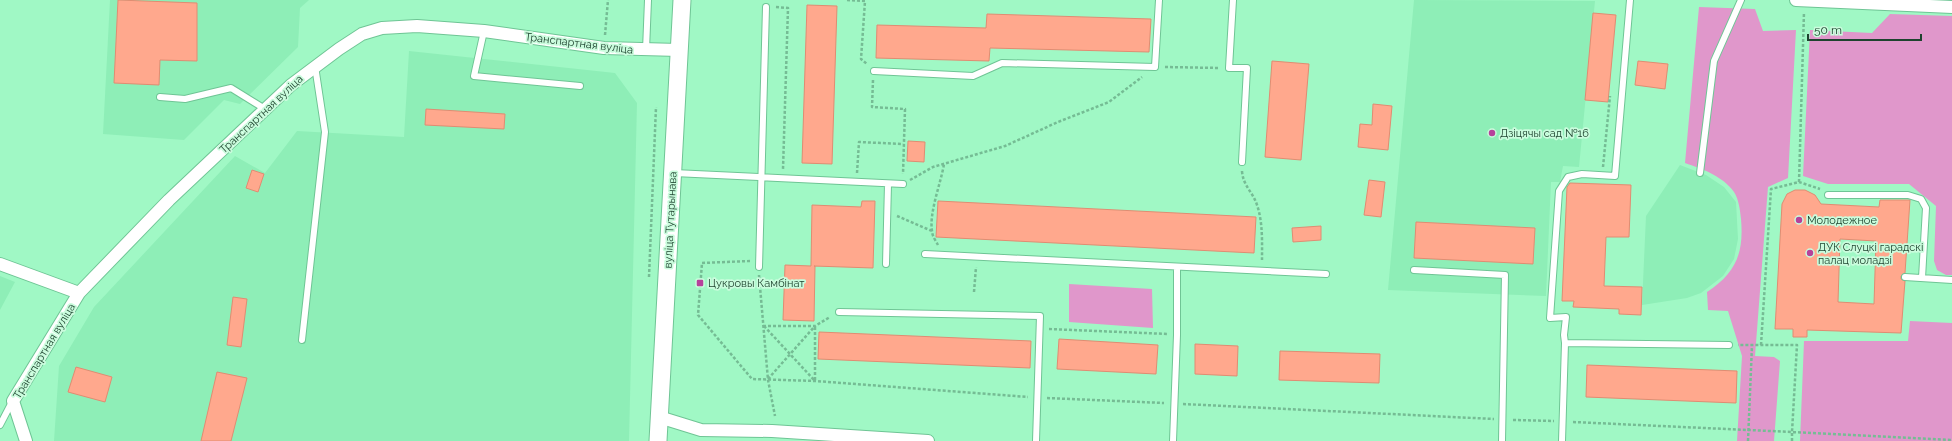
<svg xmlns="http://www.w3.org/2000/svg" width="1952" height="441" font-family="Raleway,sans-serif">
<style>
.built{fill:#8eeeb7}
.green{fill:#e097cb}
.building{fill:#ffa88d;stroke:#e08c72;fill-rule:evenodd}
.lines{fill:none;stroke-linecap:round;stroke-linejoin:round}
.lane-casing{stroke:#6fc595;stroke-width:8}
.street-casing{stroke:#6fc595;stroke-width:14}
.secondary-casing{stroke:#6fc595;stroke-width:19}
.path{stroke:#75bc94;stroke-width:2.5;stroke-dasharray:3 2;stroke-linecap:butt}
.lane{stroke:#fff;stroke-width:6}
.street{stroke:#fff;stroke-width:12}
.secondary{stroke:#fff;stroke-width:17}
.poi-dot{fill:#b6429b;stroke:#cafcdd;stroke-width:1.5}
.labels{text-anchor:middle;stroke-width:3.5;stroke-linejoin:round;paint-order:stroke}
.street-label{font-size:11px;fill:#1e432f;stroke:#cafcdd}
.poi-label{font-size:11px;fill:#1e432f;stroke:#cafcdd;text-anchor:start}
</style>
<rect width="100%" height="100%" fill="#a0f8c5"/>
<path class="built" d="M110 0H309L300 8 298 47 240 104 224 100 184 140 103 134Z
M1414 0 1595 1 1579 167 1563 166 1560 182H1551L1546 296 1388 290Z
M409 51 615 73 637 103 629 441H54L59 366 94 307 235 156 265 173 297 131 404 137Z
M1680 165 1706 175 1724 187 1736 202 1738 239 1734 259 1723 276 1701 293 1687 298 1642 305 1646 216Z
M0 276 15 282 0 310Z"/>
<path class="green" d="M1699 7 1755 9 1763 31 1796 30 1788 178 1768 187 1755 356 1774 357 1780 361 1774 441H1737L1742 356 1728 311 1708 310 1707 292C1736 273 1744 253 1741 219 1740 210 1739 200 1734 192 1723 176 1702 169 1685 163Z
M1890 14 1952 16V275H1946L1937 270 1934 261 1936 206 1909 184H1828L1803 176 1810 30 1872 33Z
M1069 284 1152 289 1153 328 1069 322Z
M1910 321 1952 323V441H1800L1804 341H1908Z"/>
<path class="building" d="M118 0 197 3V61L160 60 159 85 114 83Z
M807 5 837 6 832 164 802 163Z
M1593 13 1616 15 1608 102 1585 100Z
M987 14 1151 19 1149 52 990 48 989 61 876 58 877 25 986 28Z
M1272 61 1309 64 1301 160 1265 157Z
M1638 61 1668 64 1665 89 1635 85Z
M1373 104 1392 106 1388 150 1358 147 1360 124 1372 125Z
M426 109 505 114 504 129 425 125Z
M908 141 925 142 924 162 907 161Z
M252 170 264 174 258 192 246 188Z
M1369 180 1385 182 1381 217 1364 215Z
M1570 183 1631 185 1629 237H1606L1604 286 1642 287 1641 315 1619 314V309L1573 307 1574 301H1562L1567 187Z
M1795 190H1805L1815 195 1821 204 1879 207 1880 200H1910L1905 273 1901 276V279L1905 281 1901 333 1807 330V337H1793V329H1775L1782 204 1787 194ZM1840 239 1876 241 1874 304 1838 302Z
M862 201H875L873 268 814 266H815L814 321 783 320 785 265 811 266 812 205 861 207Z
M938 201 1256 217 1254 253 936 237Z
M1416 222 1535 228 1533 264 1414 258Z
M1321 226V240L1293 242 1292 228Z
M233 297 247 299 241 347 227 345Z
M819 332 1031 341 1030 368 818 359Z
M1059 339 1158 345 1156 374 1057 369Z
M1195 344 1238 346 1237 376 1195 374Z
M1280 351 1380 354 1379 383 1279 380Z
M1587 365 1737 371 1736 403 1586 397Z
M76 367 112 377 105 402 68 392Z
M217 372 247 378 231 441H201Z"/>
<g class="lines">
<defs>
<path id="lane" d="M1233 0 1229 68H1247L1242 162
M484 31 474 76 580 86
M646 50 648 0
M874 71 973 76 1002 63 1155 67 1159 0
M160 97 185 99 231 88 265 109
M674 173 903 184
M1700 173 1714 61 1741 0
M1828 195H1908L1921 199 1926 208 1922 278
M925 254 1326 274
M886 264 888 184
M759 267 766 7
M1414 270 1505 275 1502 441
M1905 277 1952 280
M839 312 1040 316 1036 441
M302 340 325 132 315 66
M1565 343 1729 345
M0 425 12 402
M1173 441 1177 335V268
M1562 441 1565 343 1564 335 1566 317 1550 318 1559 191 1568 177 1582 174 1615 176 1630 0"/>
<path id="street" d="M1796 0 1952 7
M0 264 79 293
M659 417 701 430 772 431 928 441
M26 441 13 401 79 293 169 200 291 85 339 49 362 34 382 28 417 26 484 31 604 48 679 50"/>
<path id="secondary" d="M658 441 682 0"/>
</defs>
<use href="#lane" class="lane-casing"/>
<use href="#street" class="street-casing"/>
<use href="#secondary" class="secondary-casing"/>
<path class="path" d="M847 0 865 1 861 59 867 64
M776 7 788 8 783 169
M605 35 608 0
M1165 67 1220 68
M873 80 872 107 905 109 903 174
M1603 167 1610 96
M1242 171C1243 186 1253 192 1257 205 1263 222 1262 243 1262 261
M857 173 859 142 903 144
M910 180 933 167 1005 146 1058 122 1109 102 1142 77
M1799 182 1804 12
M897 216 932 231
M938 245C936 241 932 236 932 231 929 212 941 183 944 164
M750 261 702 263 698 315 752 379 815 381 1028 397
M759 275 768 380 775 416
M649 277 656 107
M974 292 976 267
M763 326H815L830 317
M764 326 815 381
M1049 329 1168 334
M1761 345 1771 189 1799 182 1820 189
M768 379 815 326
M815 380V326
M1047 398 1164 403
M1183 404 1494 419
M1513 420 1554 421
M1573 422 1792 432 1797 345H1738
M1748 441 1752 345
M1792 441V432L1952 440"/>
<use href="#lane" class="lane"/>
<use href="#street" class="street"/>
<use href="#secondary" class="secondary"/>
</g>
<g class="poi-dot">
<circle cx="1492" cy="133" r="4"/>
<circle cx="1799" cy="220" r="4"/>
<circle cx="1810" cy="253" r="4"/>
<rect x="696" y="279" width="8" height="8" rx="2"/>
</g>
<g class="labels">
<g class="street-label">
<text transform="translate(579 43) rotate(7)" y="4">Транспартная вуліца</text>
<text transform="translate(261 114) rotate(-43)" y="4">Транспартная вуліца</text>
<text transform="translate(670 220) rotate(-87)" y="4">вуліца Тутарынава</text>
<text transform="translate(44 351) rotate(-59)" y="4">Транспартная вуліца</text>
</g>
<g class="poi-label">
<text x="1500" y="137">Дзіцячы сад №16</text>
<text x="1807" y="224">Молодежное</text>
<text x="1818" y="251">ДУК Слуцкі гарадскі<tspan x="1818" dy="13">палац моладзі</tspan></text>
<text x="708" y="287">Цукровы Камбінат</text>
</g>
</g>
<path d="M1808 34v6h113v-6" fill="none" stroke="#1e432f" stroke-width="2"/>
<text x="1814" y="34" font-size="12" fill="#1e432f" stroke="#cafcdd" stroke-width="3" paint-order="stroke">50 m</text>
</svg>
